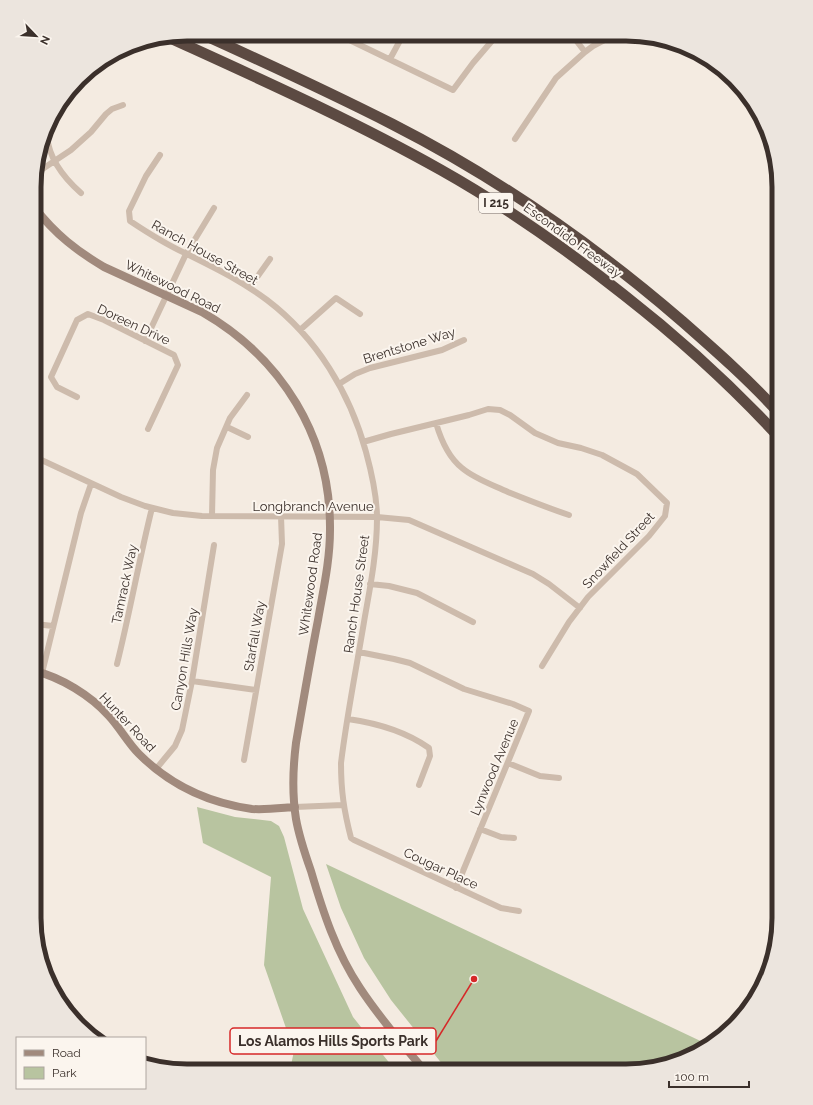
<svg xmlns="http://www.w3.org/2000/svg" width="813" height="1105" font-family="Raleway,sans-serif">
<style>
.green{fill:#b8c4a0}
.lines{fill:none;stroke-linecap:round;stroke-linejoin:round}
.street{stroke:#cdbbac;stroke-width:6}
.secondary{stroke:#a18a7d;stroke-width:8}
.highway{stroke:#5c4a42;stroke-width:11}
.labels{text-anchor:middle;stroke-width:4;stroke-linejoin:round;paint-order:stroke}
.shield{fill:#fbf5ee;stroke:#756b66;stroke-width:1}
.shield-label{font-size:12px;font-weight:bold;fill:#3b302b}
.street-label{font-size:13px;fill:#3b302b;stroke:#fbf5ee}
.rim{fill:none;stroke:#3b302b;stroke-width:5}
.leader{fill:none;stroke:#d62828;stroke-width:1.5}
.callout-dot{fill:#d62828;stroke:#fbf5ee;stroke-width:1.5}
.callout{fill:#fbf5ee;stroke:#d62828;stroke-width:1.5}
.callout-label{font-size:14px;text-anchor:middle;font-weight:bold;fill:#3b302b}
</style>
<rect width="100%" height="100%" fill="#f4ebe1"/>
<path class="green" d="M197 807 235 817 271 821 279 826 284 837 303 909 353 1017 395 1070H290L294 1051 264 965 271 877 203 843Z
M326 864 709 1045 694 1055 626 1071 447 1070 391 1000 364 958 341 908Z"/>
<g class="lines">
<path class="street" d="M337 34 453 90 473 63 497 35
M572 35 585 52
M390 59 403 35
M47 136C49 159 64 178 81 193
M515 139 556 78 585 52 593 46 614 35
M160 155 146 176 129 211 130 221C148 233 167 245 187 254 217 269 240 280 267 300 317 338 350 393 366 452 372 474 377 495 377 518 377 551 371 583 365 616 357 665 347 714 341 763 341 791 344 811 351 838L354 840 501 908 519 911
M35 174 71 150 91 132 106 114 112 109 123 105
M778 182 779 199
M250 287 270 259
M300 330 336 298 360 314
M145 341 186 254 214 208
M339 384 355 374 370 368 442 350 464 340
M77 397 57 387 51 377 77 320 88 314 104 320 174 355 178 365 148 429
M436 423C441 440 448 457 462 468 475 479 493 485 508 492 528 500 548 508 569 515
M227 427 248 437
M363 442 391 434 469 415 488 409 500 410 510 415 535 433 558 443 581 448 602 455 637 474 667 503 665 516 649 536 588 597 569 622 542 666
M35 457 121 497 145 506 173 513 202 516 377 517 409 520 533 574 549 584 580 608
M212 516 213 470 217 448 230 418 247 395
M370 584 389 586 417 593 473 622
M35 624 53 626
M359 652 394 659 410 663 464 689 513 704 529 711 456 888
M117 664C130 612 139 560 152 508
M42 673 81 513 91 484
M192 681 256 690
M348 719C376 723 405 731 429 748L430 756 419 785
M244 760 282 544 281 516
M508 763 540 776 559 778
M156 769 175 746 182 730 192 681 214 545
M295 807 343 805
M480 829 501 837 514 838"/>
<path class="secondary" d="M35 208C55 234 77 251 104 267L202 312C282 358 331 437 330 530 330 561 323 591 318 620 310 661 303 702 296 743 293 767 292 794 296 819 299 836 305 854 311 871 323 912 336 952 360 988 379 1017 402 1044 424 1070
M34 671C61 677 91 696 109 716 120 728 128 743 139 754 170 785 209 803 252 809 266 810 281 808 295 807"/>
<path class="highway" d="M202 34C266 63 329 92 392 124 496 177 594 245 683 322 716 351 749 380 779 413
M168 37C260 79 352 120 441 170 505 206 566 249 624 295 679 338 731 385 779 437"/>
</g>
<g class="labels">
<rect class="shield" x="479" y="193" width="34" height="20" rx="3"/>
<g class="shield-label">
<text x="496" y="207">I 215</text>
</g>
<g class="street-label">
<text transform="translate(573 240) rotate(36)" y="5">Escondido Freeway</text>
<text transform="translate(205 252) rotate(29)" y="5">Ranch House Street</text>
<text transform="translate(173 286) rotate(26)" y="5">Whitewood Road</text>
<text transform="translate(134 324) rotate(25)" y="5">Doreen Drive</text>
<text transform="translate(409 345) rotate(-17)" y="5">Brentstone Way</text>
<text x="313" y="511">Longbranch Avenue</text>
<text transform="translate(618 550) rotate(-47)" y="5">Snowfield Street</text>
<text transform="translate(124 584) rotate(-78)" y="5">Tamrack Way</text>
<text transform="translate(310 584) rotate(-82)" y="5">Whitewood Road</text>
<text transform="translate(356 594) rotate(-82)" y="5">Ranch House Street</text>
<text transform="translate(254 636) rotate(-80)" y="5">Starfall Way</text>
<text transform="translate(184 659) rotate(-80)" y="5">Canyon Hills Way</text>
<text transform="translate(128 722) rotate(47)" y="5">Hunter Road</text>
<text transform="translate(494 767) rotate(-67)" y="5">Lynwood Avenue</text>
<text transform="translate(441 868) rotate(25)" y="5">Cougar Place</text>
</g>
</g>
<path d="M0 0H813V1105H0ZM187 41H626A146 146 0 0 1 772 187V918A146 146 0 0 1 626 1064H187A146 146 0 0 1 41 918V187A146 146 0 0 1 187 41Z" fill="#ece5de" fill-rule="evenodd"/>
<path class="rim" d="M187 41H626A146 146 0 0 1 772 187V918A146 146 0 0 1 626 1064H187A146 146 0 0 1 41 918V187A146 146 0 0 1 187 41Z"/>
<path class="leader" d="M474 979L436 1041"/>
<circle class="callout-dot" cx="474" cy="979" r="4"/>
<rect class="callout" x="230" y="1028" width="206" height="26" rx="4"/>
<g class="callout-label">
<text x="333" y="1046">Los Alamos Hills Sports Park</text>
</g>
<rect x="16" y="1037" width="130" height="52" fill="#fbf5ee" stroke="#aea6a0"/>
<rect x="24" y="1050" width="20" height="6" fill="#a18a7d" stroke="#aea6a0"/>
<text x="52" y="1057" font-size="12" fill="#3b302b">Road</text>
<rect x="24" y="1067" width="20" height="12" fill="#b8c4a0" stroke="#aea6a0"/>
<text x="52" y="1077" font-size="12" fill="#3b302b">Park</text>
<g transform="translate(36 36) rotate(115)" stroke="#fbf5ee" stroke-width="3" paint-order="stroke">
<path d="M0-3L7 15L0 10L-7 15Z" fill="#3b302b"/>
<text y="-6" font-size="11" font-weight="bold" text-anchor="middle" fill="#3b302b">N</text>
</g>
<path d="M669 1081v6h80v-6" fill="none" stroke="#3b302b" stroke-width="2"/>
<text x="675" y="1081" font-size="12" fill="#3b302b" stroke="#fbf5ee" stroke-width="3" paint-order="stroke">100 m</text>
</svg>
